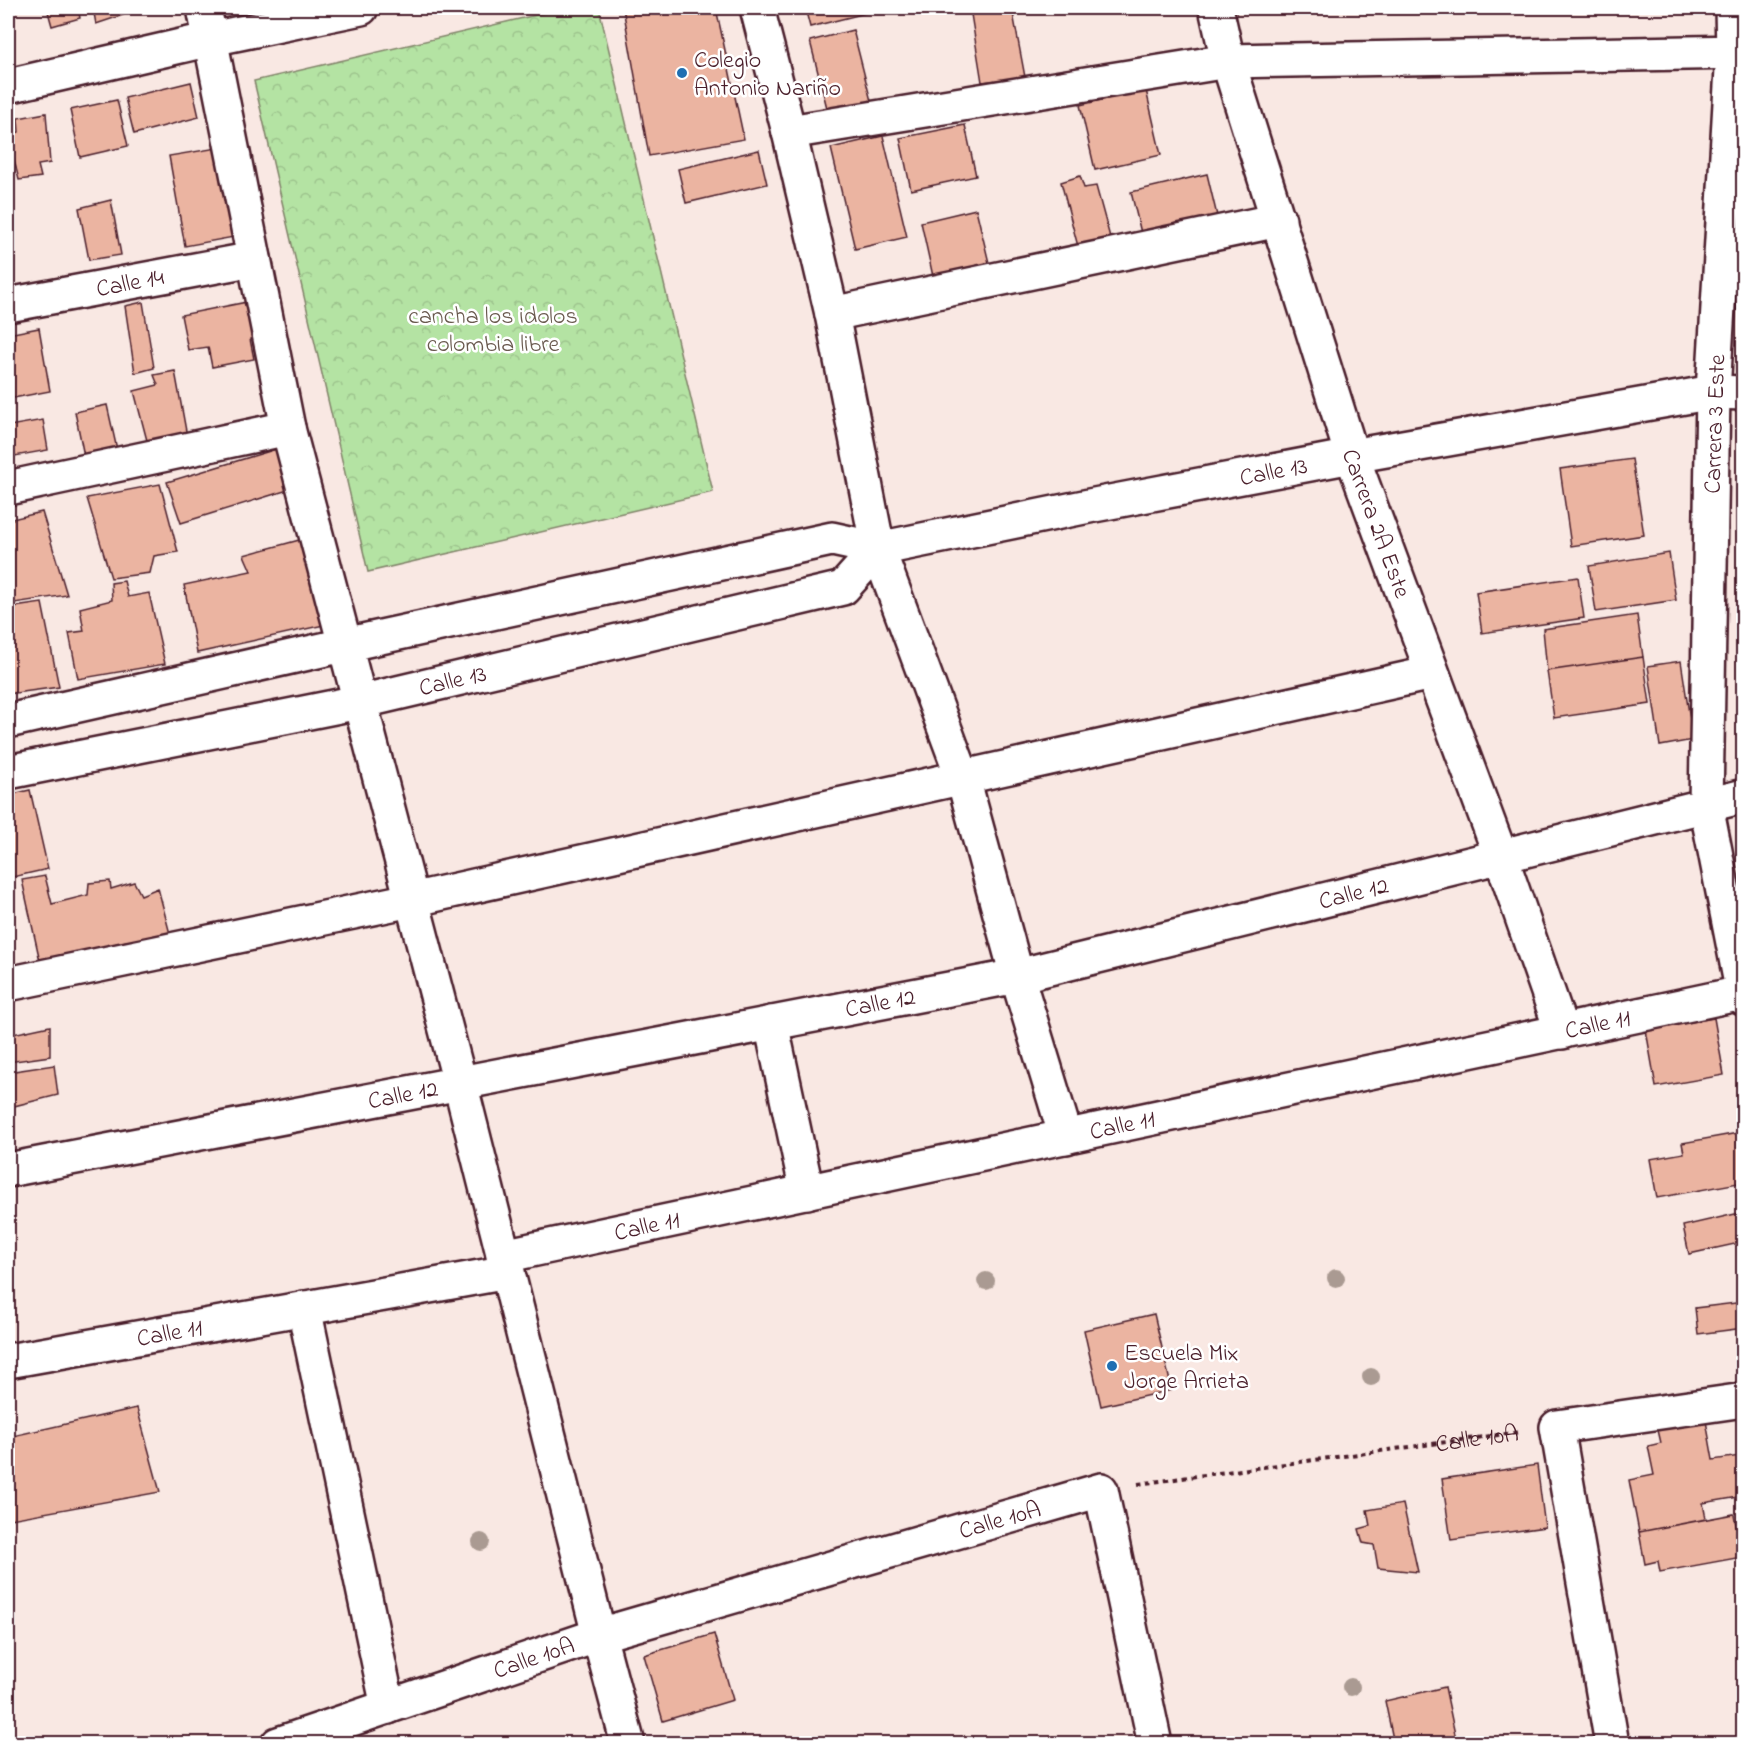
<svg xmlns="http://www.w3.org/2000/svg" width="1751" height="1751" font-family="'Indie Flower',sans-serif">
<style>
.park{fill:url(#park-crowns);stroke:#7f8167;stroke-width:1.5}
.building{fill:#ebb4a1;stroke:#4a1f2b;stroke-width:1.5}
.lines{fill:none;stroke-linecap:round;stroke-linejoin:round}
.street-casing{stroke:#4a1f2b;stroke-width:38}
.path{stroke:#4a1f2b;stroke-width:4;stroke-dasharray:4.5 4.5;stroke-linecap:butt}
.street{stroke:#fff;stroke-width:33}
.tree{fill:#aa9a92}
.poi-dot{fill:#1f6fb2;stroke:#fff;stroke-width:2}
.labels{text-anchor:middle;stroke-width:5;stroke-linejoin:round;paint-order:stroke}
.poi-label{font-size:24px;fill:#4a1f2b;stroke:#fff;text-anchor:start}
.street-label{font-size:24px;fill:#4a1f2b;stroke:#fff}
.park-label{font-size:24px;fill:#6a5a4f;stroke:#fff}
</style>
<defs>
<pattern id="park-crowns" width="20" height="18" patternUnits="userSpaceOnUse" patternTransform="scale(1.5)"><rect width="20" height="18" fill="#b4e3a3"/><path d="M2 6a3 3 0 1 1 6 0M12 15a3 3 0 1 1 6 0" fill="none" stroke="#9cc28c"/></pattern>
</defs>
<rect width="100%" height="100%" fill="#f9e8e3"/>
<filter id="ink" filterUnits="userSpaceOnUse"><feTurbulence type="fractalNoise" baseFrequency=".0167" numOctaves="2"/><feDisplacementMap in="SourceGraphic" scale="12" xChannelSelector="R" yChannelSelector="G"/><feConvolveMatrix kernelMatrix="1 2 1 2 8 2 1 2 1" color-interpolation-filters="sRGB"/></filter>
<g filter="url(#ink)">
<path class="park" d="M566 8H599L713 492 368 572 254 81Z"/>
<path class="building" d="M47 8H78L80 18 52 26Z
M93 8H121L123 15 96 24Z
M623 8H716L744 139 649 156Z
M805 8H865L866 13 810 27Z
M970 8H1012L1025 77 982 82Z
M853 30 872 105 829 116 810 41Z
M191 82 199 117 134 134 125 98Z
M1146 90 1161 155 1095 170 1080 105Z
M117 100 128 146 80 157 70 110Z
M46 113 50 163 38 165 41 177 19 180 8 136 19 132 18 118Z
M965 125 976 176 911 190 900 138Z
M883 136 907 237 855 249 831 148Z
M217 148 234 237 185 246 169 156Z
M759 150 767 184 686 203 678 169Z
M1207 174 1218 220 1142 237 1131 192Z
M1080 176 1084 188 1096 186 1114 252 1081 258 1061 182Z
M111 200 121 255 89 260 79 208Z
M976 209 990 267 934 281 921 222Z
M143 302 154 368 135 373 125 306Z
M247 302 254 338 250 339 254 359 212 367 208 347 188 350 181 315Z
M39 328 50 391 8 399V334Z
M175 371 188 442 150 452 134 391 158 385 154 375Z
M107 405 118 454 85 461 75 412Z
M43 420 48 450 15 456 9 426Z
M280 448 288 490 181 523 167 482Z
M1632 459 1644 535 1571 546 1560 469Z
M160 484 178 552 154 556 150 573 111 578 87 498Z
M42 512 67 595 8 604V520Z
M303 539 324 625 197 653 184 585 251 571 244 555Z
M1669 553 1676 600 1596 612 1589 566Z
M1578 577 1584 618 1482 633 1476 592Z
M124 581 128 597 149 593 165 664 78 679 69 633 84 631 80 608 112 600 111 583Z
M42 603 59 687 8 694V608Z
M1637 615 1643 657 1547 671 1543 629Z
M1643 657 1650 704 1554 718 1547 671Z
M1681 661 1693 740 1660 746 1648 666Z
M30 790 48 869 8 878V795Z
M45 876 52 904 88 895 89 883 110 881 111 889 134 882 141 895 158 888 170 934 151 937 150 946 130 948 126 941 40 961 22 880Z
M1714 1018 1724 1075 1656 1087 1646 1030Z
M50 1026V1056L8 1062V1035Z
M54 1065 58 1095 14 1106 8 1089V1072Z
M1744 1132V1182L1657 1198 1650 1159 1684 1153 1682 1143Z
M1744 1212V1242L1689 1254 1683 1226Z
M1744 1302V1328L1698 1334 1695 1308Z
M1154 1314 1172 1390 1101 1406 1084 1330Z
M137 1408 160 1492 11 1519 8 1507V1437Z
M1706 1421 1713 1460 1740 1456 1744 1475V1496L1703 1503 1706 1519 1639 1532 1629 1480 1654 1475 1648 1446 1661 1443 1658 1430Z
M1537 1465 1545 1527 1451 1540 1442 1479Z
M1403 1504 1418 1572 1378 1568 1374 1545 1363 1543 1359 1529 1370 1526 1367 1510Z
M1734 1514 1742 1557 1660 1572 1658 1561 1645 1564 1639 1532Z
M1744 1615V1643L1738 1616Z
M714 1634 733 1700 663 1721 644 1655Z
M1445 1687 1457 1744H1394L1385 1701Z"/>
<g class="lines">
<defs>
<g id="street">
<path d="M204 8 288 428 460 1083 599 1635 628 1744"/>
<path d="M757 8 789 132 832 314 878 549 963 778 1017 976 1066 1137"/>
<path id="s2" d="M1216 8 1228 61 1352 456 1501 857 1562 1032"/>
<path d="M1732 8 1733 52 1713 392 1706 805 1744 999"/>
<path d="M8 86 211 39 361 8"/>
<path d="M789 132 1228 61 1744 52"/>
<path id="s3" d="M8 305 254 259"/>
<path d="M832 314 1279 220"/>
<path d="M8 488 288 428"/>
<path id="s4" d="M8 721 344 645 832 539 878 549 1089 506 1352 456 1713 392 1744 393"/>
<path id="s5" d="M8 772 359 702 843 588 878 549"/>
<path d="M8 984 411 900 1432 673"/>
<path d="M771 1023 807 1192"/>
<path id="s6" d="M8 1170 1017 976 1744 796"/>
<path id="s7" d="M503 1256 1742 993"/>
<path d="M304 1308 388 1707"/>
<path id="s8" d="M8 1361 508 1272"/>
<path id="s9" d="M278 1744 599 1635 1101 1490 1155 1744"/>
<path d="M1612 1744 1557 1427 1744 1400"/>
</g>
</defs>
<use href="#street" class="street-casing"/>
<path class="path" id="s1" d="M1138 1484 1520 1432"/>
<use href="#street" class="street"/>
</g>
<g class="tree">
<circle cx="1336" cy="1278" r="9"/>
<circle cx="986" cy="1281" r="9"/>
<circle cx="1371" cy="1377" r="9"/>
<circle cx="481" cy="1542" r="9"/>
<circle cx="1351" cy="1687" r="9"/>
</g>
</g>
<g class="poi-dot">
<circle cx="682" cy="73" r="6"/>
<circle cx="1112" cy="1366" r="6"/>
</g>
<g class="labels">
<g class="poi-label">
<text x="694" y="67">Colegio<tspan x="694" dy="28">Antonio Nariño</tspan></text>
<text x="1124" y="1360">Escuela Mix<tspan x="1124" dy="28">Jorge Arrieta</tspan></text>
</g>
<g class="street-label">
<text dy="8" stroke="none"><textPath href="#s3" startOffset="124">Calle 14</textPath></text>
<text transform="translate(1714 424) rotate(-88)" y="8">Carrera 3 Este</text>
<text dy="8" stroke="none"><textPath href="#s4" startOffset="1294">Calle 13</textPath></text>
<text dy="8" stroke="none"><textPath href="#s2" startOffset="540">Carrera 2A Este</textPath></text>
<text dy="8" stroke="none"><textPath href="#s5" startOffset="454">Calle 13</textPath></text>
<text dy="8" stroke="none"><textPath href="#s6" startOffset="1374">Calle 12</textPath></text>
<text dy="8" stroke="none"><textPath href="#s6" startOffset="888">Calle 12</textPath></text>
<text dy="8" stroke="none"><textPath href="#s7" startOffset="1119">Calle 11</textPath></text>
<text dy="8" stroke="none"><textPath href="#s6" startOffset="402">Calle 12</textPath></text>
<text dy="8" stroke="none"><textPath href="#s7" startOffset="633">Calle 11</textPath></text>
<text dy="8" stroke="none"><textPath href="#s7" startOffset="147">Calle 11</textPath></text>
<text dy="8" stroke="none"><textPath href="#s8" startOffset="164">Calle 11</textPath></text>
<text dy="8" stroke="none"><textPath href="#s1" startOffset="342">Calle 10A</textPath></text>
<text dy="8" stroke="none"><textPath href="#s9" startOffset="756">Calle 10A</textPath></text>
<text dy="8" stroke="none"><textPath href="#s9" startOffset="270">Calle 10A</textPath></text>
</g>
<g class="park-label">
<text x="493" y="323">cancha los idolos<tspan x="493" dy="28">colombia libre</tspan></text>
</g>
</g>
<rect width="1751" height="1751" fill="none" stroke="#fff" stroke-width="30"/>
<rect x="15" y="15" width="1721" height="1721" fill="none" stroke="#4a1f2b" stroke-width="2" filter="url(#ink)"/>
</svg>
